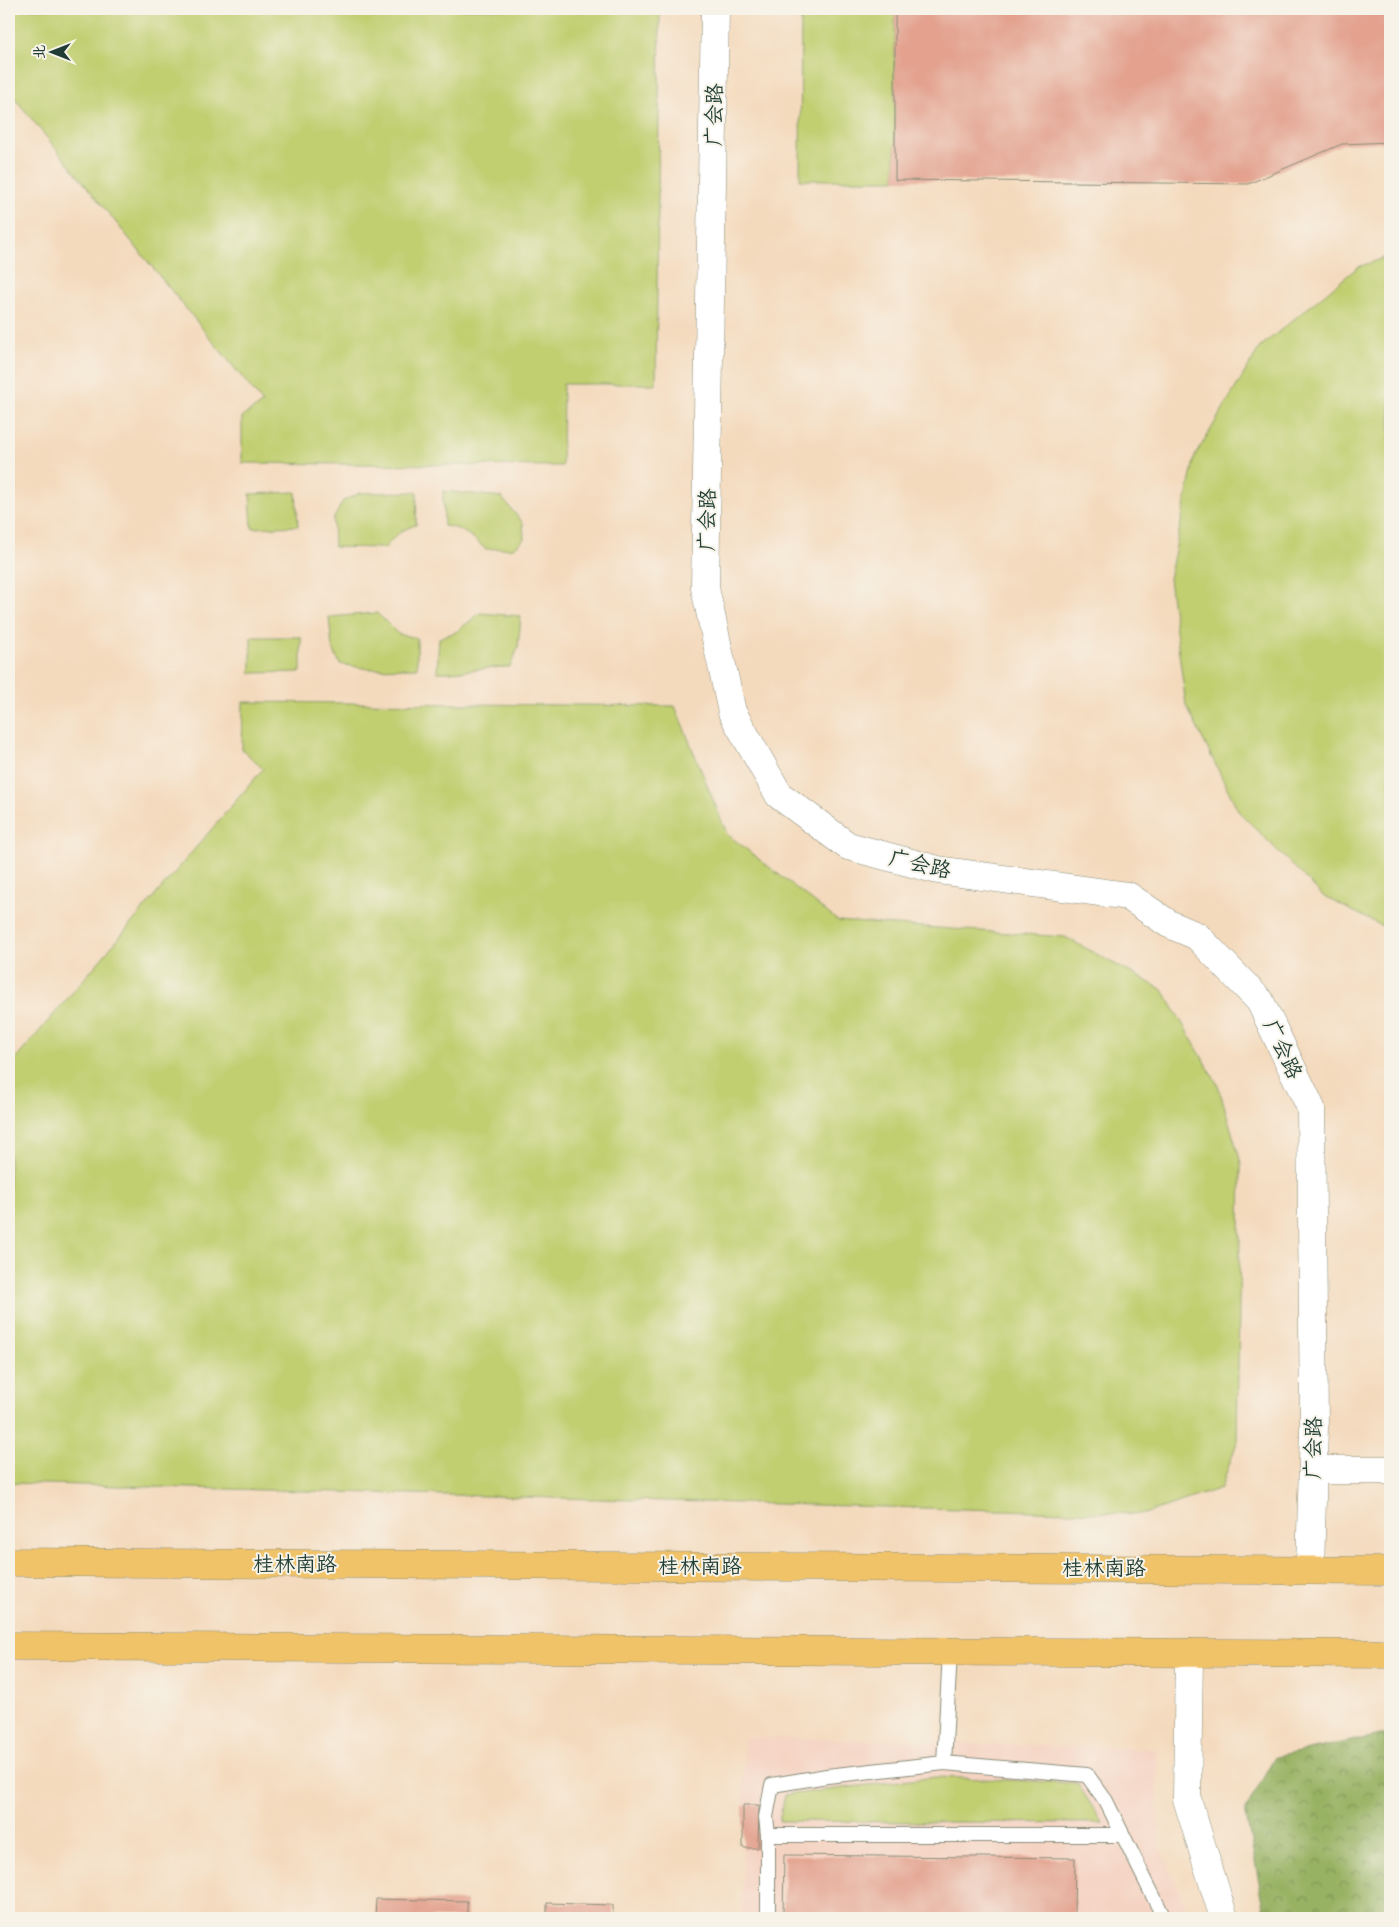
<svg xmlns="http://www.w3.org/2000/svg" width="1399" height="1927" viewBox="0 0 1399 1927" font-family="Caveat,'LXGW WenKai TC',sans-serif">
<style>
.built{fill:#f5d3c2}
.grass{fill:#c1cf71;stroke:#708652}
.forest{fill:url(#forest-crowns);stroke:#5c784c}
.building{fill:#e3a18e}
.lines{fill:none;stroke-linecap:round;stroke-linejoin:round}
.service-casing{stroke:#8a8c78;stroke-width:16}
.minor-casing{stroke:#8a8c78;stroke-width:29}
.tertiary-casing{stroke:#8a8c78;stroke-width:29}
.primary-casing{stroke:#8a8c78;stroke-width:29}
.service{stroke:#fff;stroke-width:14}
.minor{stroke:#fff;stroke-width:28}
.tertiary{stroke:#fff;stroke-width:28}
.primary{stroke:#f1c369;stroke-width:28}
.labels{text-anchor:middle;stroke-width:4;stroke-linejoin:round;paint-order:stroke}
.street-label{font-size:21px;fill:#1f3d34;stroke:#f7f3e8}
</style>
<defs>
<pattern id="forest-crowns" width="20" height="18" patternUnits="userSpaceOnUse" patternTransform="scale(1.25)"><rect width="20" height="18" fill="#98b263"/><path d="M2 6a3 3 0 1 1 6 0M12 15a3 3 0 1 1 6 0" fill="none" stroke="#7b9252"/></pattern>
</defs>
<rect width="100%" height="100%" fill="#f7f3e8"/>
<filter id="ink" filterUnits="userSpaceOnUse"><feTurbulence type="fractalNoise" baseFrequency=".02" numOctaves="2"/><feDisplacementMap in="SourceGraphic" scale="10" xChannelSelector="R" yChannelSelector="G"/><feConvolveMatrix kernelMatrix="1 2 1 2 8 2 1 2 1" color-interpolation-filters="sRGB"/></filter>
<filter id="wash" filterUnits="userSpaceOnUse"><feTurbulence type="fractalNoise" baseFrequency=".0096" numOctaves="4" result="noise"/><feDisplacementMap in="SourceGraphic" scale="20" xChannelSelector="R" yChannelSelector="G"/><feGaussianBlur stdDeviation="1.12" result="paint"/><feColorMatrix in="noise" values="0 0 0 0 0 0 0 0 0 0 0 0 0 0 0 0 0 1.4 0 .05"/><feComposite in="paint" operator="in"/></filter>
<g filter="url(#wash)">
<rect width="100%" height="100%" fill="#f4dabd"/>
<!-- built -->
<path class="built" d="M744 1737 1157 1749 1158 1842 1191 1918H742Z"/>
<!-- grass -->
<path class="grass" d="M9 9H660L656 384H563L562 466 242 463V417L263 403 9 91Z
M801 9H895V180H800Z
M1390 256V930L1323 896 1239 812 1186 705 1169 579 1195 456 1260 347 1358 267Z
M443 491 501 497 523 523 524 539 514 548 485 549C473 537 461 527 444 526Z
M296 492 298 526 252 528 250 494Z
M417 492 416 525C402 529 394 536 385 548L334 547 333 520 343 501 360 493Z
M377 613 398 634 417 638V668L369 669 340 664 332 647 329 617Z
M480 613 521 616 518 648 510 667C485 667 461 673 437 672L439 638 456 632Z
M251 637H301V672L251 673Z
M243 702 675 706 727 834 838 921 1065 937 1163 990 1218 1085 1241 1163 1237 1442 1221 1488 1144 1514 9 1483V1067L263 769 242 749Z
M936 1777 1077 1783 1103 1823 779 1821 785 1795Z"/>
<!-- forest -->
<path class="forest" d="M1390 1733V1918H1266L1245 1810 1275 1757Z"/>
<g id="blocks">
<!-- building -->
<path class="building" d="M895 9H1390V142L1342 144 1248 184 895 180Z
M743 1805H759L758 1848H743Z
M784 1855 1075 1858 1074 1918H783Z
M376 1899 467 1901V1918H375Z
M547 1903 613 1905V1918H547Z"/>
</g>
</g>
<g filter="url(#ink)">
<use href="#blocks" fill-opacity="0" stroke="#8a8c78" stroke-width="1"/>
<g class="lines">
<!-- service casing -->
<g class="service-casing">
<path id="service" d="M944 1763 950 1652
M768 1835H1123
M768 1918V1835L766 1817 772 1785 827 1776 944 1763 1087 1775 1106 1801 1164 1918"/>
</g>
<!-- minor casing -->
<g class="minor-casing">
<path id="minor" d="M1313 1470H1390
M1189 1653 1187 1799 1224 1918"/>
</g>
<!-- tertiary casing -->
<g class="tertiary-casing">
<path id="tertiary" d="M715 9 705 588 732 712 779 795 848 846 938 870 1128 896 1169 924 1197 936 1260 1001 1311 1108 1314 1426 1310 1570"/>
</g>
<!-- primary casing -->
<g class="primary-casing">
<path id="primary" d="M9 1562 1390 1571
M9 1646 1390 1654"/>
</g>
<!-- service -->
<use href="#service" class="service"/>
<!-- minor -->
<use href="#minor" class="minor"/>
<!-- tertiary -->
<use href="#tertiary" class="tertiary"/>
<!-- primary -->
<use href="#primary" class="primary"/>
</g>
</g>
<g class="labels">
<!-- street labels -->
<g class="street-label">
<text transform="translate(714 115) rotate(-89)" y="7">广会路</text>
<text transform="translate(707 520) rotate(-89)" y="7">广会路</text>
<text transform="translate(920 864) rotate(13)" y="7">广会路</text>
<text transform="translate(1283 1049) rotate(65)" y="7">广会路</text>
<text transform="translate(1313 1448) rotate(-89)" y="7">广会路</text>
<text x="295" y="1571">桂林南路</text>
<text x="700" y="1573">桂林南路</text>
<text x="1104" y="1575">桂林南路</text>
</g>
</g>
<!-- margin -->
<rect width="1399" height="1927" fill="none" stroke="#f7f3e8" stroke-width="30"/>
<!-- north arrow -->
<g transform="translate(52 52) rotate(270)" stroke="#f7f3e8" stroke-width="4" paint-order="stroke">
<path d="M0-4L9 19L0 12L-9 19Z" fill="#1f3d34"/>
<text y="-8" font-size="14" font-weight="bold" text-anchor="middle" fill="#1f3d34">北</text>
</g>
</svg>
